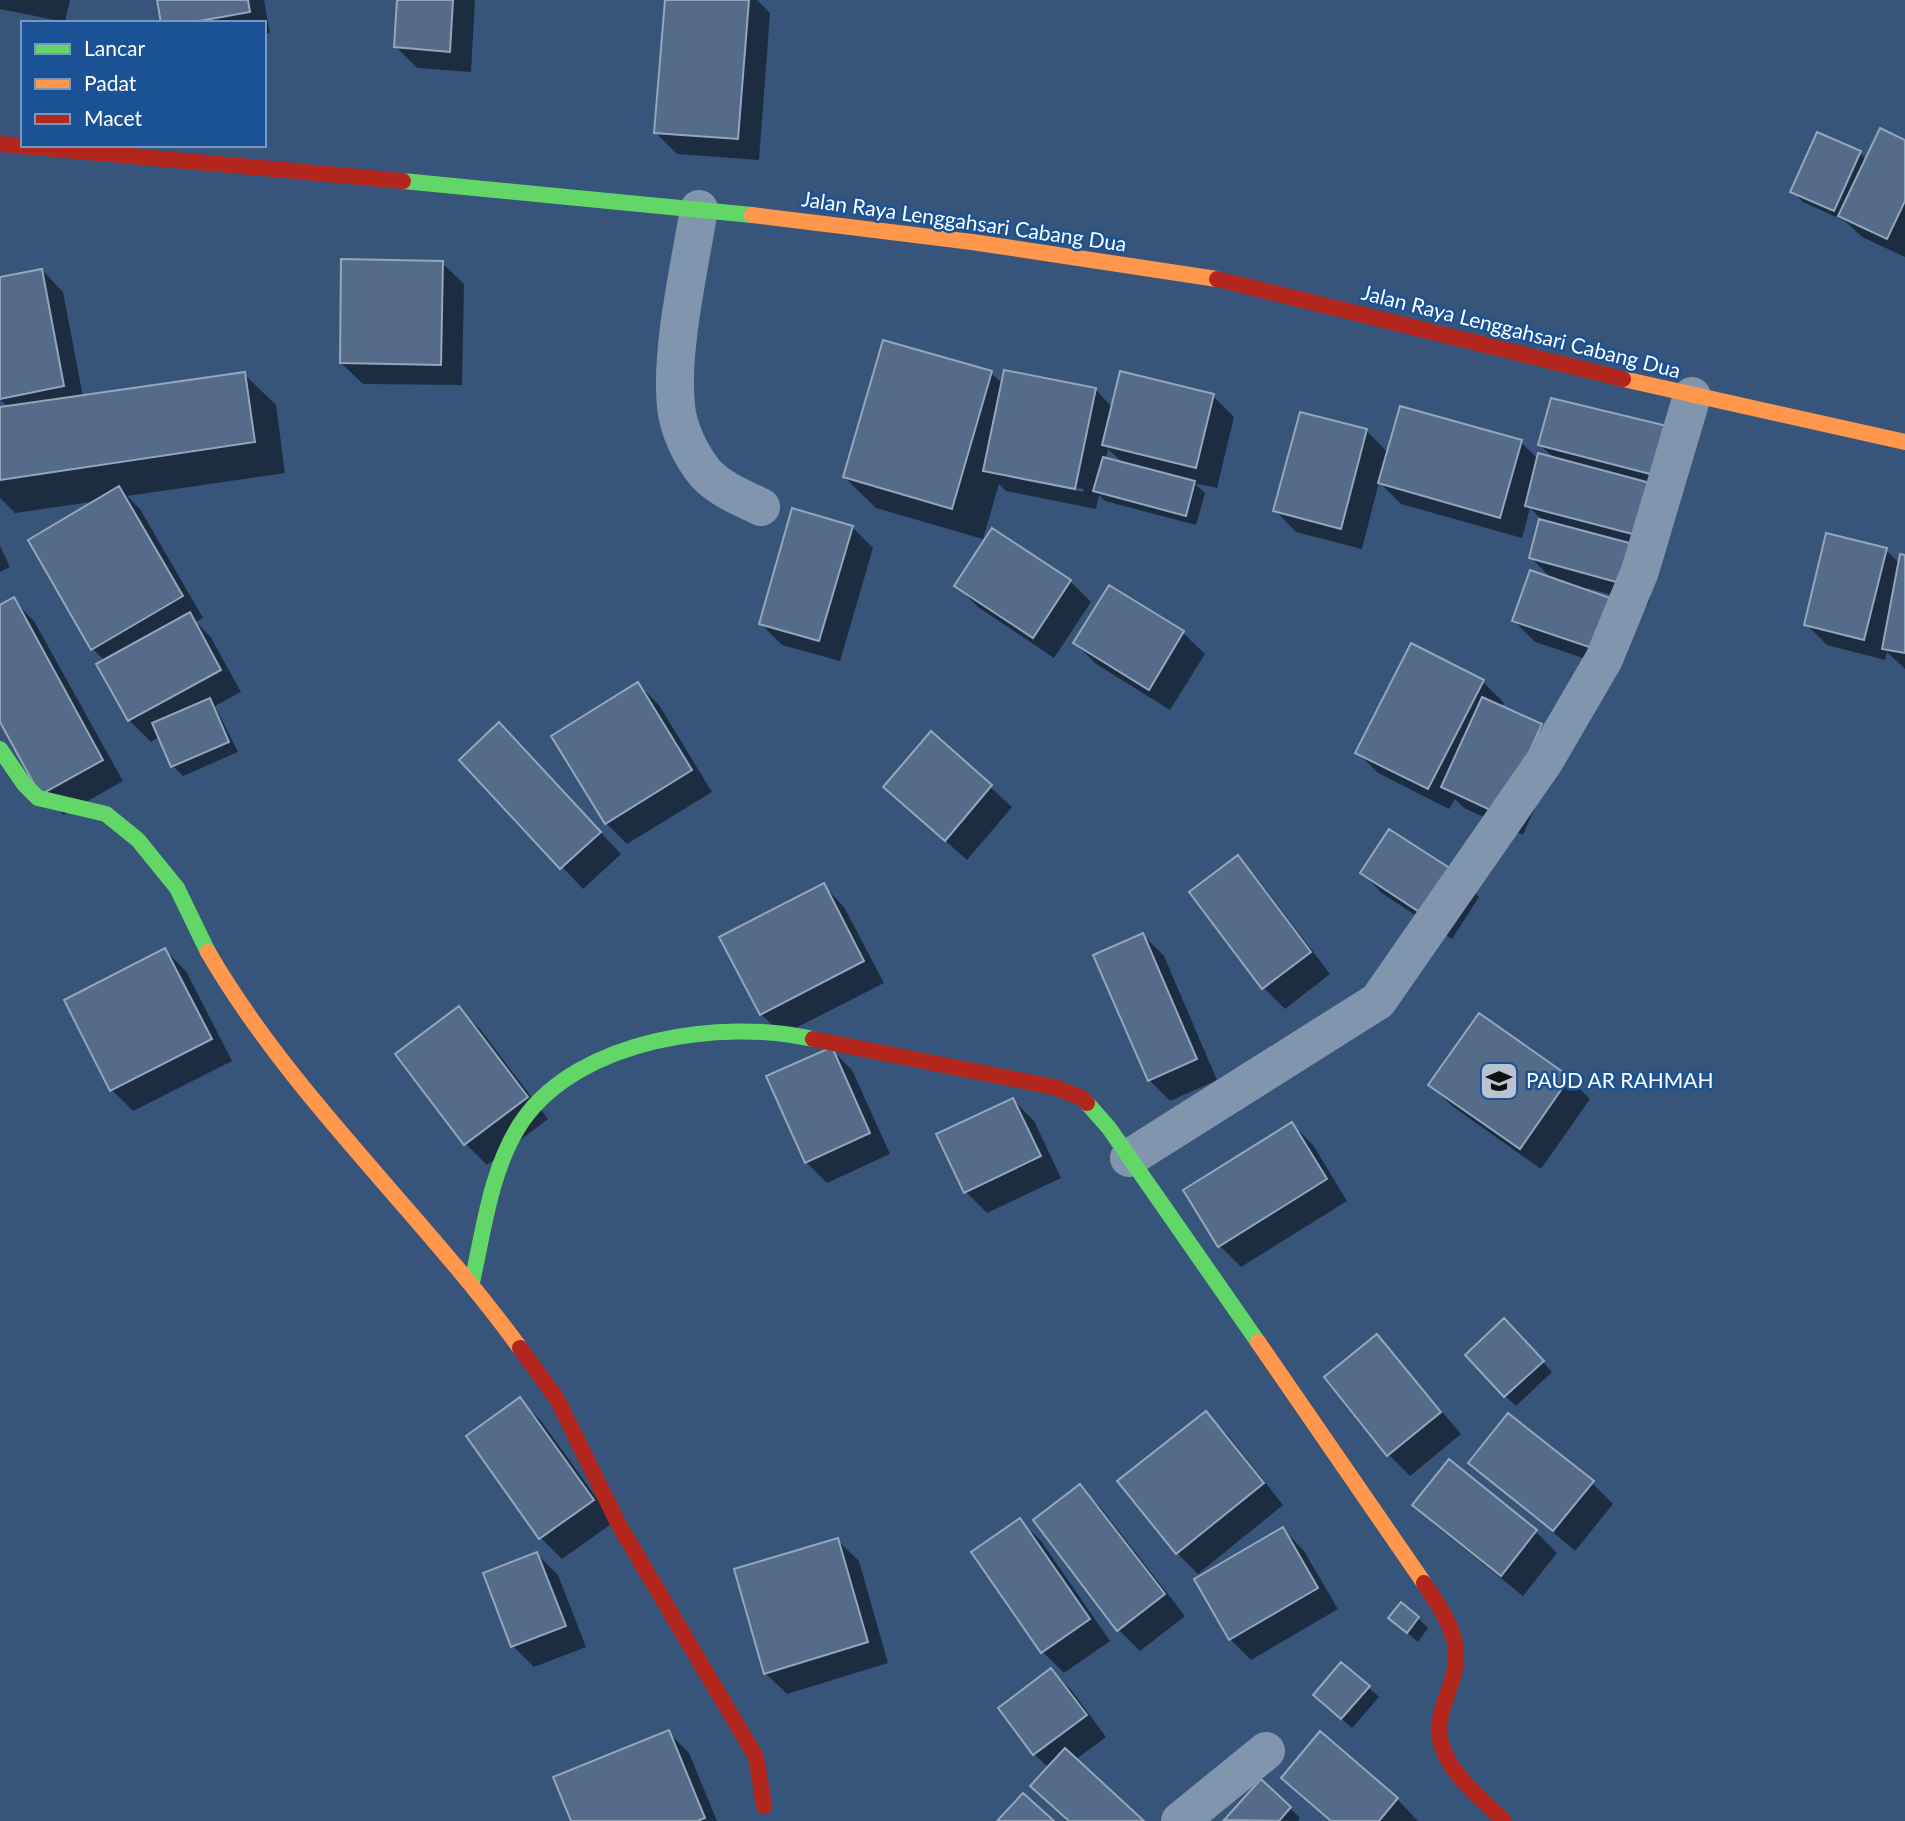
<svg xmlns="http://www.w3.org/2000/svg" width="1905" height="1821" viewBox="0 0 1905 1821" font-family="Lato,sans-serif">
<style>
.shadow{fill:#0007;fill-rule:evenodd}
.building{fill:#546c89;stroke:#94a6ba;stroke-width:2}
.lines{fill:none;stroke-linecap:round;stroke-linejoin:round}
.street{stroke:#8195ad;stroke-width:38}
.fast{stroke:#63d668;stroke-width:16}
.slow{stroke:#ff974d;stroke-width:16}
.jam{stroke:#b3261e;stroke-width:16}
.labels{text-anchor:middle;stroke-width:5;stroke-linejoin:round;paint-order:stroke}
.street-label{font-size:21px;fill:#fff;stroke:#1b5296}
.poi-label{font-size:21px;fill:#fff;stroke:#1b5296;text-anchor:start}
</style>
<rect width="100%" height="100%" fill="#37557a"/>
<!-- shadow -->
<path class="shadow" d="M0 0H70L65 22 0 9Z
M159 0H264L270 33 264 34V23H163Z
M399 0H475L471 72 417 68 396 47Z
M667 0H757L770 13 759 160 677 154 656 133Z
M1905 142V257L1862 237 1845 221 1803 202 1793 192 1860 153 1867 160Z
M442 263 464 284 462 385 363 384 341 363Z
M42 270 63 292 83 397 244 374 276 405 285 473 127 496 140 509 203 618 196 622 210 636 241 692 215 706 238 752 183 776 173 766 160 736 151 742 129 720 99 664 105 661 93 649 30 540 98 501 15 513 0 498V409L9 408 0 399V279Z
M991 373 1003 384 1095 389 1113 408 1213 396 1234 417 1217 488 1194 483 1205 493 1196 525 1105 501 1099 495 1096 509 1006 491 999 484 983 539 876 508 844 477ZM1108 449 1124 464 1106 460ZM1007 474 1084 489 1083 492 1007 477Z
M1666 428 1658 568 1648 605 1587 588V591L1619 670 1535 642 1514 621 1552 579 1531 558 1541 519 1530 508 1522 538 1401 504 1379 482 1362 549 1296 532 1275 510 1366 430 1388 453 1521 442 1538 459H1555L1540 445Z
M852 527 873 548 840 661 782 645 761 624Z
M992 531 1070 581 1091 602 1054 658 978 607 957 586Z
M0 546 10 567 0 572Z
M1886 550 1900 564 1905 557V669L1887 652 1885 660 1827 645 1806 624Z
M1109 587 1183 633 1205 654 1170 710 1096 664 1075 643Z
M13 600 34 621 123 781 63 815 0 718V607Z
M1483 682 1504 703 1502 707 1541 725 1562 747 1523 835 1464 808 1455 799 1449 809 1378 773 1357 752Z
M638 684 659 705 712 792 627 844 606 823Z
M932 734 1012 807 967 860 885 787Z
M520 746 621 854 583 889 462 760Z
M1237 858 1258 879 1330 974 1285 1009 1264 988 1191 892Z
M1362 873 1458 876 1479 897 1452 939 1383 894Z
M823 885 844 907 884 983 782 1035 761 1014Z
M1143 935 1164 956 1217 1080 1170 1101 1149 1080Z
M165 950 186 971 232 1061 133 1111 112 1090 66 1000Z
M459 1008 480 1029 548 1119 487 1165 466 1144 398 1055Z
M831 1049 852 1070 890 1154 827 1183 806 1162Z
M1569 1078 1590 1099 1541 1169 1452 1106 1431 1085Z
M1013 1100 1034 1121 1061 1178 987 1213 966 1192Z
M1292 1124 1313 1145 1347 1201 1241 1267 1220 1246 1186 1190Z
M1515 1331 1552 1372 1516 1406 1505 1396Z
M1377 1336 1461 1434 1410 1476 1389 1455 1326 1377Z
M520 1400 541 1421 614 1522 562 1559 541 1538 468 1437Z
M1205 1413 1227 1434 1283 1505 1198 1574 1177 1553 1120 1481Z
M1449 1462 1536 1532 1557 1553 1523 1596 1436 1526 1415 1505Z
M1471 1462 1592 1483 1613 1504 1575 1551Z
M1080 1487 1101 1508 1185 1616 1140 1651 1118 1629Z
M1019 1520 1041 1541 1110 1641 1064 1673 1043 1652 973 1552Z
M1283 1529 1304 1551 1338 1609 1251 1660 1230 1639Z
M837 1540 859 1561 888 1663 787 1694 765 1673Z
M537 1554 558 1575 586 1647 534 1667 513 1646Z
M1390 1618H1418L1428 1628 1418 1642Z
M1051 1670 1072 1691 1106 1737 1075 1760 1142 1821H1069L1049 1768 1034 1754Z
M1368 1687 1379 1697 1352 1728 1325 1705Z
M668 1732 689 1753 717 1821H573Z
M1321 1734 1397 1799 1418 1821H1330L1304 1799 1283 1778Z
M1290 1808 1300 1818 1298 1821 1226 1820Z"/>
<!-- building -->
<path class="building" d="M157 0H248L250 12 188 23H161Z
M397 0H453L450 52 394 47Z
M665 0H749L738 139 654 133Z
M1880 128 1905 140V201L1887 239 1838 216Z
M1817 132 1861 151 1834 211 1790 192Z
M341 259 443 261 441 365 340 363Z
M42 269 64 386 0 399V277Z
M883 340 992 371 952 509 843 477Z
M1004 370 1096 388 1075 489 983 471Z
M1120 371 1214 394 1196 468 1102 445Z
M245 372 255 442 0 480V407Z
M1551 398 1667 426 1654 475 1538 445Z
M1400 406 1522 440 1500 518 1378 483Z
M1300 412 1367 429 1341 529 1273 511Z
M1538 453 1654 484 1640 536 1525 506Z
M1103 457 1195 481 1186 516 1093 491Z
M119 486 183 596 91 650 28 540Z
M792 508 853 526 819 641 759 624Z
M1539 519 1637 545 1627 585 1529 558Z
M992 528 1071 580 1033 638 954 586Z
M1826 533 1887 548 1864 640 1804 625Z
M1900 554 1905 555V653L1882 649Z
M1530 570 1616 600 1598 650 1512 621Z
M1109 585 1184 631 1149 690 1073 643Z
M14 597 103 760 40 795 0 722V605Z
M190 612 221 670 128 721 96 664Z
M1411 643 1484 680 1428 789 1355 753Z
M638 682 692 770 605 824 551 736Z
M1482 697 1542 724 1501 815 1441 787Z
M210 698 229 742 171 767 152 723Z
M499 722 601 832 560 869 459 760Z
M931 731 992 785 945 841 883 787Z
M1389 829 1459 874 1430 919 1360 873Z
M1238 855 1311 952 1262 989 1189 892Z
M824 883 864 961 760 1015 719 937Z
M1143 933 1197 1059 1148 1081 1093 955Z
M165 948 212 1039 110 1091 64 1000Z
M459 1006 528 1097 464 1145 395 1054Z
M1479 1013 1570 1077 1520 1149 1428 1085Z
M832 1047 870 1133 805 1163 766 1076Z
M1013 1098 1041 1156 964 1193 936 1134Z
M1292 1122 1327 1179 1218 1247 1183 1190Z
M1504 1318 1544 1361 1504 1397 1465 1355Z
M1377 1334 1441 1412 1387 1456 1324 1377Z
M520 1397 594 1500 539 1539 466 1436Z
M1206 1411 1264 1483 1176 1554 1117 1481Z
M1508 1413 1594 1481 1553 1531 1468 1463Z
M1449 1459 1537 1530 1501 1576 1412 1505Z
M1080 1484 1165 1594 1117 1631 1033 1520Z
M1020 1518 1090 1619 1041 1653 971 1552Z
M1283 1527 1318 1588 1229 1640 1194 1579Z
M838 1538 868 1642 764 1674 734 1569Z
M537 1552 566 1626 511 1647 483 1573Z
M1401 1602 1419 1617 1407 1633 1388 1618Z
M1341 1662 1370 1686 1341 1719 1313 1695Z
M1051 1668 1087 1715 1033 1755 998 1708Z
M669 1730 705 1818 697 1821H571L553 1777Z
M1320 1731 1398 1798 1379 1821H1331L1281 1778Z
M1065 1748 1144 1821H1069L1030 1786Z
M1261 1779 1291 1807 1279 1821 1224 1820Z
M1023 1793 1054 1821H997Z"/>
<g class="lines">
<!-- street -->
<path class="street" d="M699 209C690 265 670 350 676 406 678 429 691 456 706 474 720 489 742 498 761 507
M1129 1158 1378 1001 1544 762 1604 659 1640 571 1692 396
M1180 1821 1266 1751"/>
<!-- fast -->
<path class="fast" d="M403 181 752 215
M0 749 24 784 38 798 106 814 138 840 177 888 208 952
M1087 1103 1109 1128 1258 1342
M472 1282C484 1229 491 1166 523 1120 580 1039 722 1018 813 1039"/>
<!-- slow -->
<path class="slow" d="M752 215 972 242 1217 279
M1623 379 1905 442
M208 952C293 1098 421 1212 520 1348
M1258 1342 1424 1583"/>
<!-- jam -->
<path class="jam" d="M0 144 403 181
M1217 279 1623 379
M813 1039 1054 1087 1082 1098 1087 1103
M520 1348 557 1399 619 1525 756 1757 764 1806
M1424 1583C1437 1603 1454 1626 1456 1651 1459 1685 1430 1713 1442 1746 1452 1777 1482 1799 1504 1821"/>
</g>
<!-- icons -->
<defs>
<g id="school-square" transform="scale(2.0125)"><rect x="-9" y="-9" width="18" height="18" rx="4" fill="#b9c4d0" stroke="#1b5296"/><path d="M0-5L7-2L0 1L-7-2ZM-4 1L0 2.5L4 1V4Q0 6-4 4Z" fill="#111"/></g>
</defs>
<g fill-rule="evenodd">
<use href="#school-square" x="1499" y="1081"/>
</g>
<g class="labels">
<!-- street labels -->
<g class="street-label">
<text transform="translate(964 222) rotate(8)" y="7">Jalan Raya Lenggahsari Cabang Dua</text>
<text transform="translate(1521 332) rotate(14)" y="7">Jalan Raya Lenggahsari Cabang Dua</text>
</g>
<!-- poi labels -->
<g class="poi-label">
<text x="1526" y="1088">PAUD AR RAHMAH</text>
</g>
</g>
<!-- legend -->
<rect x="21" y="21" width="245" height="126" fill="#1b5296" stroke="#7697c0" stroke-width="2"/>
<rect x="35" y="44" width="35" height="10" fill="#63d668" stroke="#7697c0" stroke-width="2"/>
<text x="84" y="56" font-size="21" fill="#ffffff">Lancar</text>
<rect x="35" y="79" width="35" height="10" fill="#ff974d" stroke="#7697c0" stroke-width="2"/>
<text x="84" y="91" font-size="21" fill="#ffffff">Padat</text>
<rect x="35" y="114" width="35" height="10" fill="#b3261e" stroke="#7697c0" stroke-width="2"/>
<text x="84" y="126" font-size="21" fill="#ffffff">Macet</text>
</svg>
